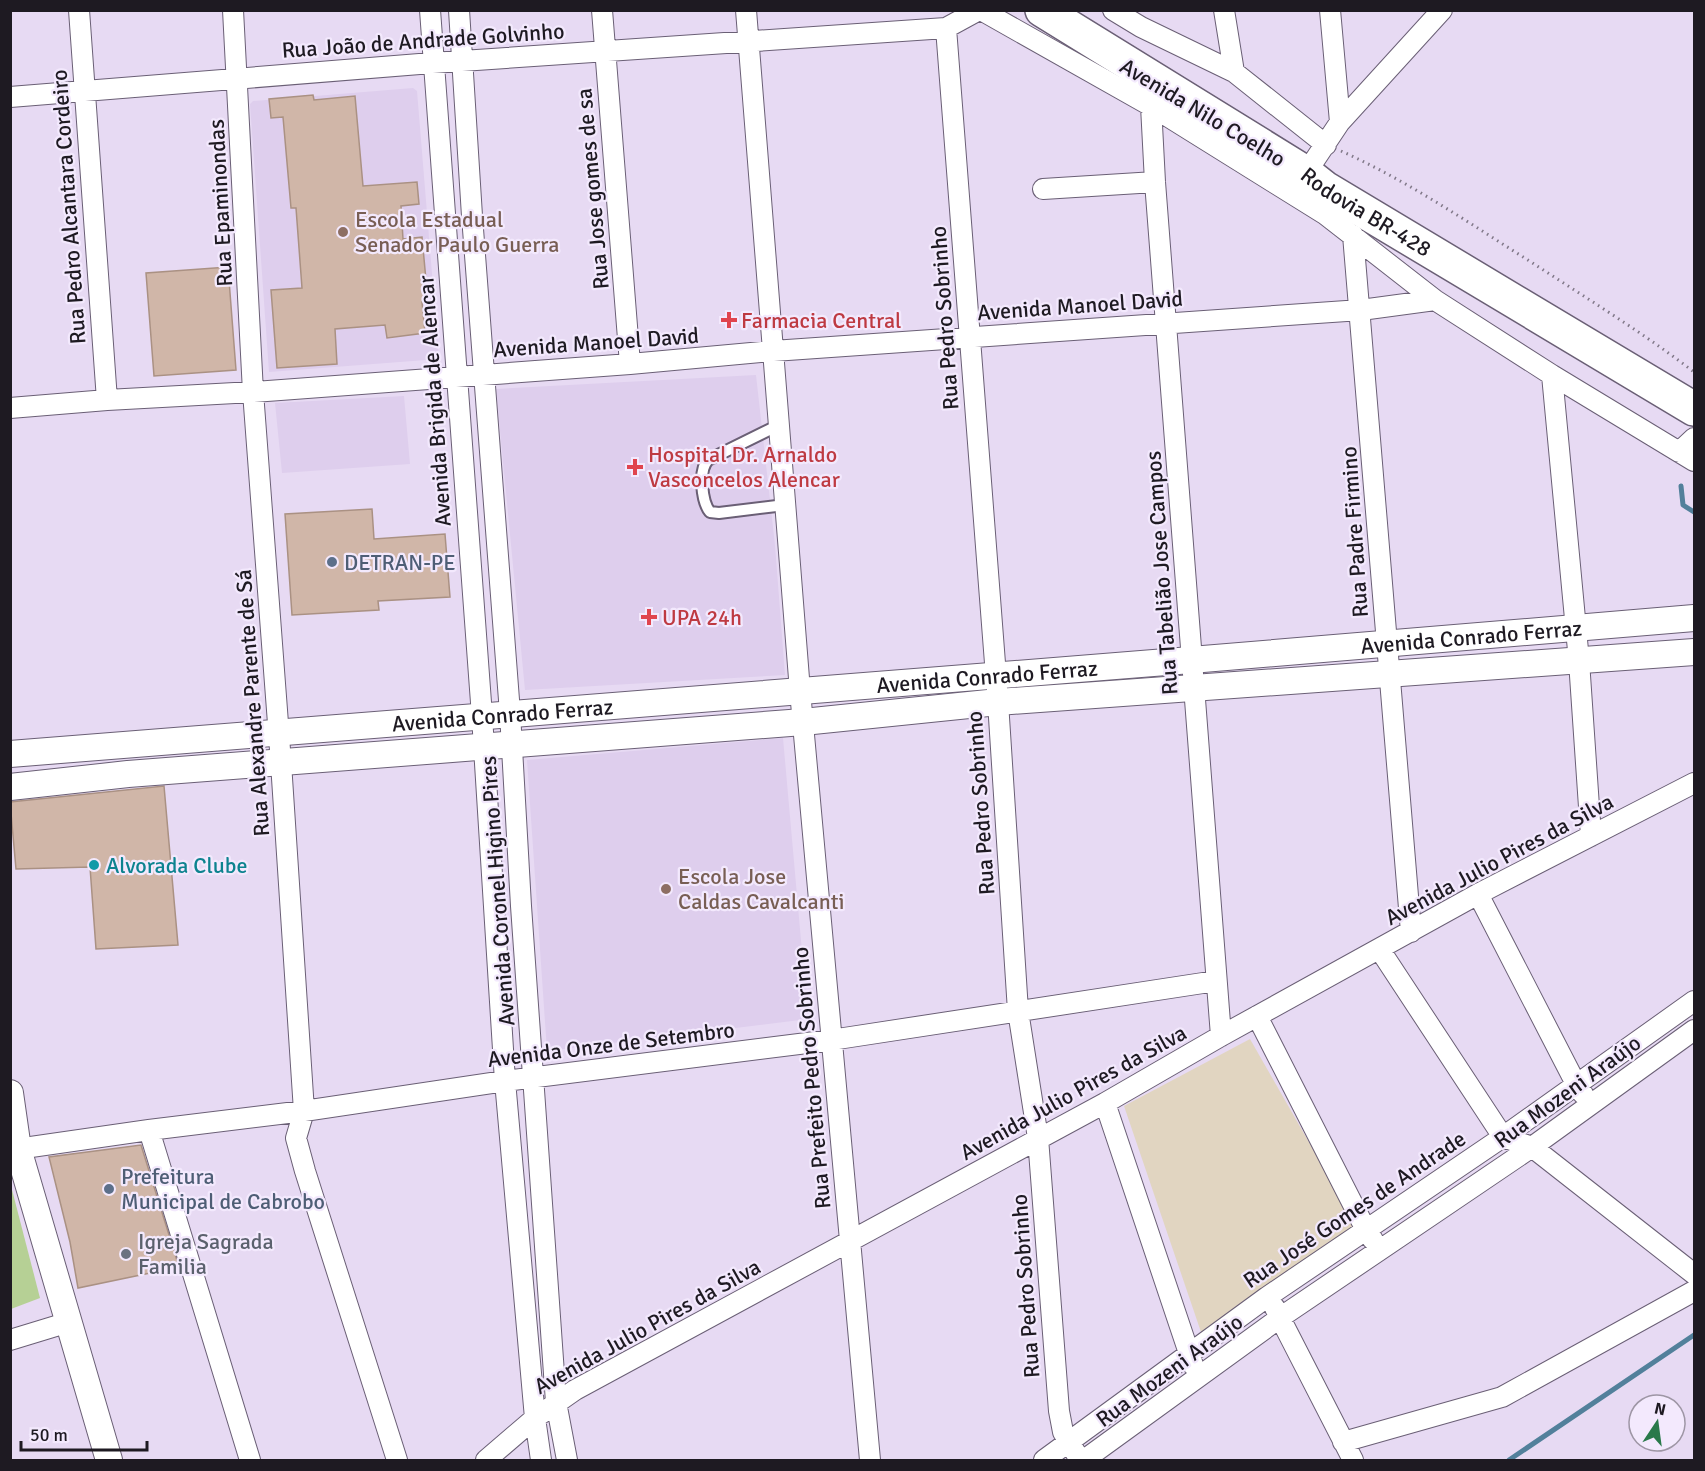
<svg xmlns="http://www.w3.org/2000/svg" width="1705" height="1471" viewBox="0 0 1705 1471" font-family="Signika,sans-serif">
<style>
.commercial{fill:#e1d5c1}
.built{fill:#deceed}
.green{fill:#b6d095}
.lines{fill:none;stroke-linecap:round;stroke-linejoin:round}
.stream{stroke:#52809b;stroke-width:5}
.building{fill:#d0b6a8;stroke:#aa9183;stroke-width:1.5}
.service-casing{stroke:#6a5f75;stroke-width:14}
.minor-casing{stroke:#6a5f75;stroke-width:22}
.tertiary-casing{stroke:#6a5f75;stroke-width:28}
.trunk-casing{stroke:#6a5f75;stroke-width:36}
.path{stroke:#807888;stroke-width:3;stroke-dasharray:1.5 4.5;stroke-linecap:butt}
.service{stroke:#fff;stroke-width:10}
.minor{stroke:#fff;stroke-width:20}
.tertiary{stroke:#fff;stroke-width:26}
.trunk{stroke:#fff;stroke-width:33}
.education-dot{fill:#8d6e63;stroke:#f3e9fd;stroke-width:2}
.health-dot{fill:#e0444e;stroke:#f3e9fd;stroke-width:2}
.service-dot{fill:#5c6f8a;stroke:#f3e9fd;stroke-width:2}
.culture-dot{fill:#0f9aa8;stroke:#f3e9fd;stroke-width:2}
.worship-dot{fill:#6b7280;stroke:#f3e9fd;stroke-width:2}
.labels{text-anchor:middle;stroke-width:4.5;stroke-linejoin:round;paint-order:stroke}
.street-label{font-size:22px;fill:#1e1a22;stroke:#f3e9fd}
.education-label{font-size:22px;fill:#785e54;stroke:#f3e9fd;text-anchor:start}
.health-label{font-size:22px;fill:#be3a42;stroke:#f3e9fd;text-anchor:start}
.service-label{font-size:22px;fill:#4e5e75;stroke:#f3e9fd;text-anchor:start}
.culture-label{font-size:22px;fill:#0d838f;stroke:#f3e9fd;text-anchor:start}
.worship-label{font-size:22px;fill:#5b616d;stroke:#f3e9fd;text-anchor:start}
</style>
<rect width="100%" height="100%" fill="#e7daf3"/>
<!-- commercial -->
<path class="commercial" d="M1250 1039 1358 1228 1202 1335 1124 1106Z"/>
<!-- built -->
<path class="built" d="M413 88 417 91 439 359 269 372 250 104 253 101Z
M756 375 775 545 785 675 525 690 496 389Z
M404 396 410 464 282 473 275 403Z
M783 738 808 1019 547 1051 527 760Z"/>
<!-- green -->
<path class="green" d="M10 1182 40 1298 11 1309H10Z"/>
<g class="lines">
<!-- stream -->
<path class="stream" d="M1681 486 1683 505 1694 512
M1509 1460 1694 1335"/>
</g>
<!-- building -->
<path class="building" d="M313 95 314 100 355 96 363 186 417 182 419 204 401 206 403 239 422 237 428 302H422L425 333 387 338 385 325 335 329 337 364 277 368 271 290 302 288 296 208H291L283 117 271 118 269 99Z
M228 267 236 370 154 376 146 273Z
M372 509 374 539 445 534 450 597 378 601 379 610 292 615 285 514Z
M164 786 178 945 96 949 90 867 16 869 10 802Z
M141 1145 179 1267 78 1288 70 1242 49 1157Z"/>
<g class="lines">
<!-- service casing -->
<g class="service-casing">
<path id="service" d="M779 425 708 460C698 470 702 502 710 512L719 513 785 505"/>
</g>
<!-- minor casing -->
<g class="minor-casing">
<path id="minor" d="M79 10 107 400
M233 10 253 392 281 763 304 1111 296 1138 305 1171 397 1460
M430 10 482 716 505 1081 535 1418 541 1460
M459 10 472 216 510 713 521 906 556 1402 567 1460
M602 10 630 364
M746 10 800 691 870 1460
M981 10 1151 106 1326 215 1435 300 1552 375 1694 461
M1113 10 1141 27 1234 72 1326 145
M1224 10 1234 72
M1330 10 1340 122
M946 28 998 702 1018 1011 1038 1138 1059 1411 1063 1432 1080 1460
M10 97 432 63 946 28 979 10
M1151 106 1155 182 1221 1036
M1306 173 1340 122 1442 10
M1043 189 1155 182
M1353 235 1411 932
M1552 375 1579 661 1591 836
M10 408 107 400 253 392 630 364 773 351 1361 310 1435 300
M1679 452 1694 438
M1478 894 1576 1084 1583 1094
M1380 950 1503 1137 1532 1147 1694 1274
M1257 1016 1366 1230 1373 1240
M1105 1103 1193 1365
M149 1130 250 1460
M10 1150 149 1130 304 1111 505 1081 831 1040 1216 981
M1275 1308 1353 1460
M10 1340 69 1322
M1343 1442 1502 1397 1694 1291
M486 1460 535 1418 575 1390 1105 1103 1221 1036 1478 894 1694 783
M1044 1460 1267 1297 1503 1137 1694 1001
M1084 1460 1281 1317 1532 1147 1694 1030"/>
</g>
<!-- tertiary casing -->
<g class="tertiary-casing">
<g id="tertiary">
<path id="s1" d="M10 754 1191 660 1694 618"/>
<path d="M10 787 128 774 803 722 998 702 1694 652"/>
<path d="M10 1093 18 1149 109 1460"/>
</g>
</g>
<!-- trunk casing -->
<g class="trunk-casing">
<g id="trunk">
<path id="s2" d="M1042 10 1306 173 1325 188 1694 409"/>
</g>
</g>
<!-- path -->
<path class="path" d="M1341 151C1408 181 1469 223 1531 262 1586 298 1642 332 1694 372"/>
<!-- service -->
<use href="#service" class="service"/>
<!-- minor -->
<use href="#minor" class="minor"/>
<!-- tertiary -->
<use href="#tertiary" class="tertiary"/>
<!-- trunk -->
<use href="#trunk" class="trunk"/>
</g>
<!-- markers -->
<g class="education-dot">
<circle cx="343" cy="232" r="6"/>
<circle cx="666" cy="889" r="6"/>
</g>
<g class="health-dot">
<path d="M726 311h6v6h6v6h-6v6h-6v-6h-6v-6h6z"/>
<path d="M632 458h6v6h6v6h-6v6h-6v-6h-6v-6h6z"/>
<path d="M646 608h6v6h6v6h-6v6h-6v-6h-6v-6h6z"/>
</g>
<g class="service-dot">
<circle cx="332" cy="562" r="6"/>
<circle cx="109" cy="1189" r="6"/>
</g>
<circle class="culture-dot" cx="94" cy="865" r="6"/>
<circle class="worship-dot" cx="126" cy="1254" r="6"/>
<g class="labels">
<!-- street labels -->
<g class="street-label">
<text transform="translate(423 40) rotate(-4)" y="8">Rua João de Andrade Golvinho</text>
<text transform="translate(1203 112) rotate(31)" y="8">Avenida Nilo Coelho</text>
<text transform="translate(592 189) rotate(-95)" y="8">Rua Jose gomes de sa</text>
<text transform="translate(220 203) rotate(-93)" y="8">Rua Epaminondas</text>
<text transform="translate(68 207) rotate(-94)" y="8">Rua Pedro Alcantara Cordeiro</text>
<text dy="8" stroke="none"><textPath href="#s2" startOffset="382">Rodovia BR-428</textPath></text>
<text transform="translate(1080 305) rotate(-4)" y="8">Avenida Manoel David</text>
<text transform="translate(944 318) rotate(-94)" y="8">Rua Pedro Sobrinho</text>
<text transform="translate(596 342) rotate(-4)" y="8">Avenida Manoel David</text>
<text transform="translate(434 401) rotate(-94)" y="8">Avenida Brigida de Alencar</text>
<text transform="translate(1354 532) rotate(-94)" y="8">Rua Padre Firmino</text>
<text transform="translate(1161 573) rotate(-94)" y="8">Rua Tabelião Jose Campos</text>
<text dy="8" stroke="none"><textPath href="#s1" startOffset="1466">Avenida Conrado Ferraz</textPath></text>
<text dy="8" stroke="none"><textPath href="#s1" startOffset="980">Avenida Conrado Ferraz</textPath></text>
<text transform="translate(252 703) rotate(-94)" y="8">Rua Alexandre Parente de Sá</text>
<text dy="8" stroke="none"><textPath href="#s1" startOffset="494">Avenida Conrado Ferraz</textPath></text>
<text transform="translate(980 803) rotate(-94)" y="8">Rua Pedro Sobrinho</text>
<text transform="translate(1499 859) rotate(-28)" y="8">Avenida Julio Pires da Silva</text>
<text transform="translate(497 891) rotate(-94)" y="8">Avenida Coronel Higino Pires</text>
<text transform="translate(611 1044) rotate(-7)" y="8">Avenida Onze de Setembro</text>
<text transform="translate(811 1078) rotate(-95)" y="8">Rua Prefeito Pedro Sobrinho</text>
<text transform="translate(1567 1091) rotate(-36)" y="8">Rua Mozeni Araújo</text>
<text transform="translate(1073 1092) rotate(-29)" y="8">Avenida Julio Pires da Silva</text>
<text transform="translate(1354 1209) rotate(-34)" y="8">Rua José Gomes de Andrade</text>
<text transform="translate(1025 1286) rotate(-94)" y="8">Rua Pedro Sobrinho</text>
<text transform="translate(647 1326) rotate(-29)" y="8">Avenida Julio Pires da Silva</text>
<text transform="translate(1169 1370) rotate(-36)" y="8">Rua Mozeni Araújo</text>
</g>
<!-- education labels -->
<g class="education-label">
<text x="355" y="227">Escola Estadual<tspan x="355" dy="25">Senador Paulo Guerra</tspan></text>
<text x="678" y="884">Escola Jose<tspan x="678" dy="25">Caldas Cavalcanti</tspan></text>
</g>
<!-- health labels -->
<g class="health-label">
<text x="741" y="328">Farmacia Central</text>
<text x="648" y="462">Hospital Dr. Arnaldo<tspan x="648" dy="25">Vasconcelos Alencar</tspan></text>
<text x="662" y="625">UPA 24h</text>
</g>
<!-- service labels -->
<g class="service-label">
<text x="344" y="570">DETRAN-PE</text>
<text x="121" y="1184">Prefeitura<tspan x="121" dy="25">Municipal de Cabrobo</tspan></text>
</g>
<!-- culture labels -->
<g class="culture-label">
<text x="106" y="873">Alvorada Clube</text>
</g>
<!-- worship labels -->
<g class="worship-label">
<text x="138" y="1249">Igreja Sagrada<tspan x="138" dy="25">Familia</tspan></text>
</g>
</g>
<!-- border -->
<rect width="1705" height="1471" fill="none" stroke="#1e1a22" stroke-width="24"/>
<!-- north arrow -->
<g transform="translate(1657 1423) rotate(13)"><circle r="28" fill="#f3e9fd" stroke="#9e96a5" stroke-width="1.5"/>
<path d="M0-4.5L10 22L0 15L-10 22Z" fill="#29794a"/>
<text y="-9" font-size="16" font-weight="bold" text-anchor="middle" fill="#1e1a22">N</text>
</g>
<!-- scale -->
<path d="M21 1441v9h126v-9" fill="none" stroke="#1e1a22" stroke-width="3"/>
<text x="30" y="1441" font-size="18" fill="#1e1a22" stroke="#f3e9fd" stroke-width="4.5" paint-order="stroke">50 m</text>
</svg>
